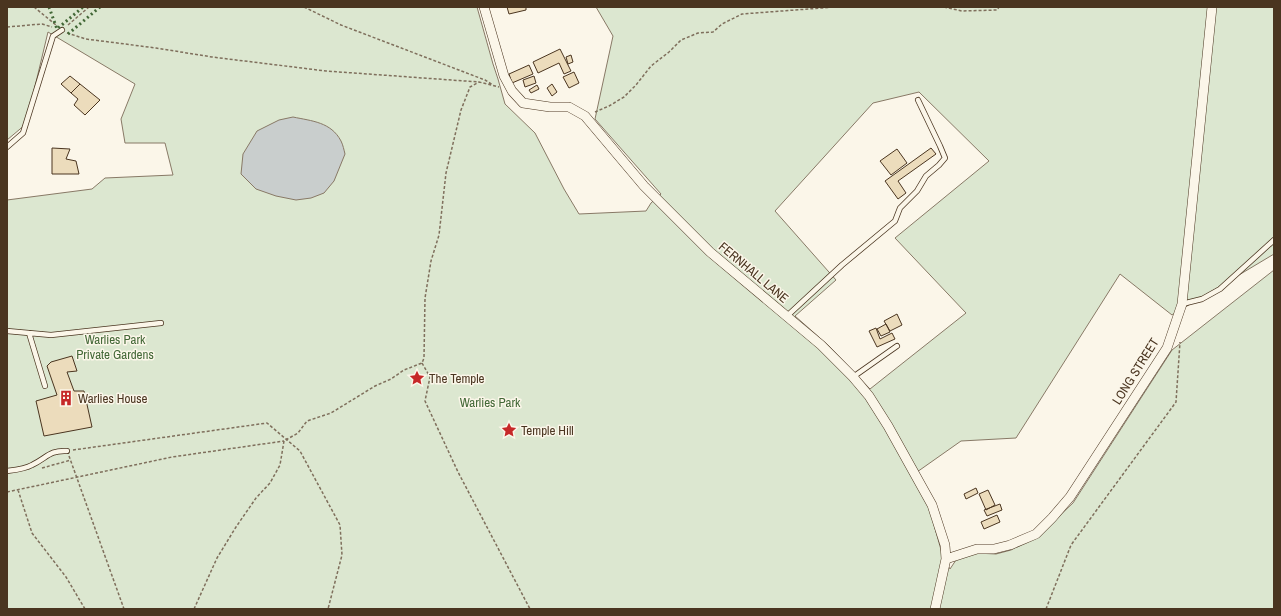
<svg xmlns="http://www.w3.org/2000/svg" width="1281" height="616" viewBox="0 0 1281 616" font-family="'Archivo Narrow',sans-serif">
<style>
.green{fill:#dce7d0;stroke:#887966;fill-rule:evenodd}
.water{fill:#c9cecd;stroke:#887966}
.building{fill:#ecdcbc;stroke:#4a3520}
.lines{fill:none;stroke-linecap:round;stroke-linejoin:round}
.lane-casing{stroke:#4a3520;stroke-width:6}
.street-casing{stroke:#4a3520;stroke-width:10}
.path{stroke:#7f6f5c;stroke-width:1.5;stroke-dasharray:3 2;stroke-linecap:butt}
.lane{stroke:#fbf6e9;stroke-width:4.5}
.street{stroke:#fbf6e9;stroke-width:9}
.hedge{stroke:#436837;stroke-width:3;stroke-dasharray:2 3;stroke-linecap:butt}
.labels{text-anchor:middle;stroke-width:3;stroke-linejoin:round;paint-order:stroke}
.street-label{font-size:13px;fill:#4a3520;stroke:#fbf6e9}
.park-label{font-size:13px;fill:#436837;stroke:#fbf6e9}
.poi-label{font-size:13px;fill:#4a3520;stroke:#fbf6e9;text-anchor:start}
</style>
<rect width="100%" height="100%" fill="#fbf6e9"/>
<!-- green -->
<path class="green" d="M7 7H477L493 64 498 79 505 104 535 133 564 189 579 214 646 211 651 203 661 194 595 119 613 36 596 7H1274V254L1172 315 1120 274 1016 438 961 441 917 472 929 507 943 557 950 569 958 557 976 553 996 554 1011 550 1038 536 1073 503 1172 350 1274 270V609H7V200L92 189 105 178 173 175 165 143H125L121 119 135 84 48 32 26 124 7 140ZM919 92 989 161 895 238 966 313 870 389 829 346 795 316 836 280 775 211 873 103Z"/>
<!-- water -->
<path class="water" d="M293 117C312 121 331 122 341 141 343 145 344 150 345 154L334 181 324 193 311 198 296 200 276 196 256 189 241 174 243 154 257 131 279 120Z"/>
<!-- building -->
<path class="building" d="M507 7H526V10L509 14Z
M560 49 571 71 564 74 559 63 538 73 533 62Z
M571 55 573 62 568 64 566 57Z
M529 65 533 74 512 83 509 74Z
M574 72 579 83 569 88 563 77Z
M70 76 80 84 71 93 61 84Z
M534 76 536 83 525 87 523 80Z
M80 84 100 100 85 115 74 105 78 99 71 93Z
M552 84 557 92 552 96 547 88Z
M537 85 539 89 531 93 529 90Z
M52 148 70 149 66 159 76 161 79 174H52Z
M931 148 936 154 898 181 906 193 898 199 885 181Z
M897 149 907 163 891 175 880 161Z
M897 314 902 325 890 331 884 321Z
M886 324 890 332 881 336 877 329Z
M876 328 880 339 892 333 895 339 877 347 869 331Z
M72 356 77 371 67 372 74 391H84L92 427 44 436 36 401 57 395 47 366 51 362Z
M976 488 978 493 966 499 964 494Z
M988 490 995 505 986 510 979 494Z
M1000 504 1002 510 987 516 984 510Z
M997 515 1000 522 984 529 981 522Z"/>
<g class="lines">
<!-- lane casing -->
<g class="lane-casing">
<path id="lane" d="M7 147 23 133 53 36 62 30
M1182 304 1202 299 1220 289 1274 240
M787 316 842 265 895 221 900 208 917 191 926 176 939 165 945 158 940 146 918 100
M7 331 51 335 161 323
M29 333 45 386
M853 377 897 346
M7 471C15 470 25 469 32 465 47 458 49 450 67 451"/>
</g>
<!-- street casing -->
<g class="street-casing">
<path id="street" d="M484 7 504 76 512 91 523 103 550 107H569L585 116 644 186 710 252 821 345 853 377 869 396 888 426 932 505 945 545 946 559 935 609
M946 559 977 549H994L1010 545 1036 534 1052 518 1070 497 1167 348 1182 304 1212 7"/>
</g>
<!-- path -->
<path class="path" d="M34 7 56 25
M304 7 341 25 485 80 493 85
M944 7 962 11 997 10 999 7
M68 25 89 7
M7 27 42 24 52 27
M67 33 86 39 156 48 212 57 326 71 479 82 499 87
M595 112 609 106 624 97 636 85 651 66 669 52 681 40 698 33 713 32 722 24 742 14 835 7
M422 363 430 377 425 401 458 472 530 609
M73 450 267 423 300 451 340 525 342 555 328 609
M69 456 124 609
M42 468 71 460
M18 490 32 533 66 577 85 609
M7 492 172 457 284 441
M194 609 217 558 236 527 256 498 270 483 280 465 284 441 298 433 307 421 331 413 375 386 391 379 404 370 422 363 424 358 425 298 431 261 439 235 446 173 461 110 470 87 479 82
M1046 609 1071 545 1176 402 1180 342"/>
<!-- lane -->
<use href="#lane" class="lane"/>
<!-- street -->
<use href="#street" class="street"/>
<!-- hedge -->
<path class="hedge" d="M49 7 57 29 83 7
M68 34 100 7"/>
</g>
<!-- icons -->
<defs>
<g id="sight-bare" transform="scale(1.2)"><path d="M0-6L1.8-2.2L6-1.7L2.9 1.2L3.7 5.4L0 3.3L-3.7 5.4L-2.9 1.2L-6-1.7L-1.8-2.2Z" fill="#c62828" stroke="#fbf6e9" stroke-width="2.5" paint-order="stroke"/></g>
<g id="building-bare" transform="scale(1.2)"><path d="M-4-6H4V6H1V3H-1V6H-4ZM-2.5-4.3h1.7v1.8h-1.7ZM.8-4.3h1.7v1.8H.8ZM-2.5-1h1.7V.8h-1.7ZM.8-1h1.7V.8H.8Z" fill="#c62828" stroke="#fbf6e9" stroke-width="2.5" paint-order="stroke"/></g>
</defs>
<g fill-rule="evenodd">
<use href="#sight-bare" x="417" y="378"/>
<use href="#building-bare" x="66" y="398"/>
<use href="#sight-bare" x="509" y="430"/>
</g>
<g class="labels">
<!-- street labels -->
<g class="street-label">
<text transform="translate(754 272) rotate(40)" y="5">FERNHALL LANE</text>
<text transform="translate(1135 371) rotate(-58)" y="5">LONG STREET</text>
</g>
<!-- park labels -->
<g class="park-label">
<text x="115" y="344">Warlies Park<tspan x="115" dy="15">Private Gardens</tspan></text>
<text x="490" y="407">Warlies Park</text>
</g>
<!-- poi labels -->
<g class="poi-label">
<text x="429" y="383">The Temple</text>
<text x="78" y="403">Warlies House</text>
<text x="521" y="435">Temple Hill</text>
</g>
</g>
<!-- border -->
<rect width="1281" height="616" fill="none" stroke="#4a3520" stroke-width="16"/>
</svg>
